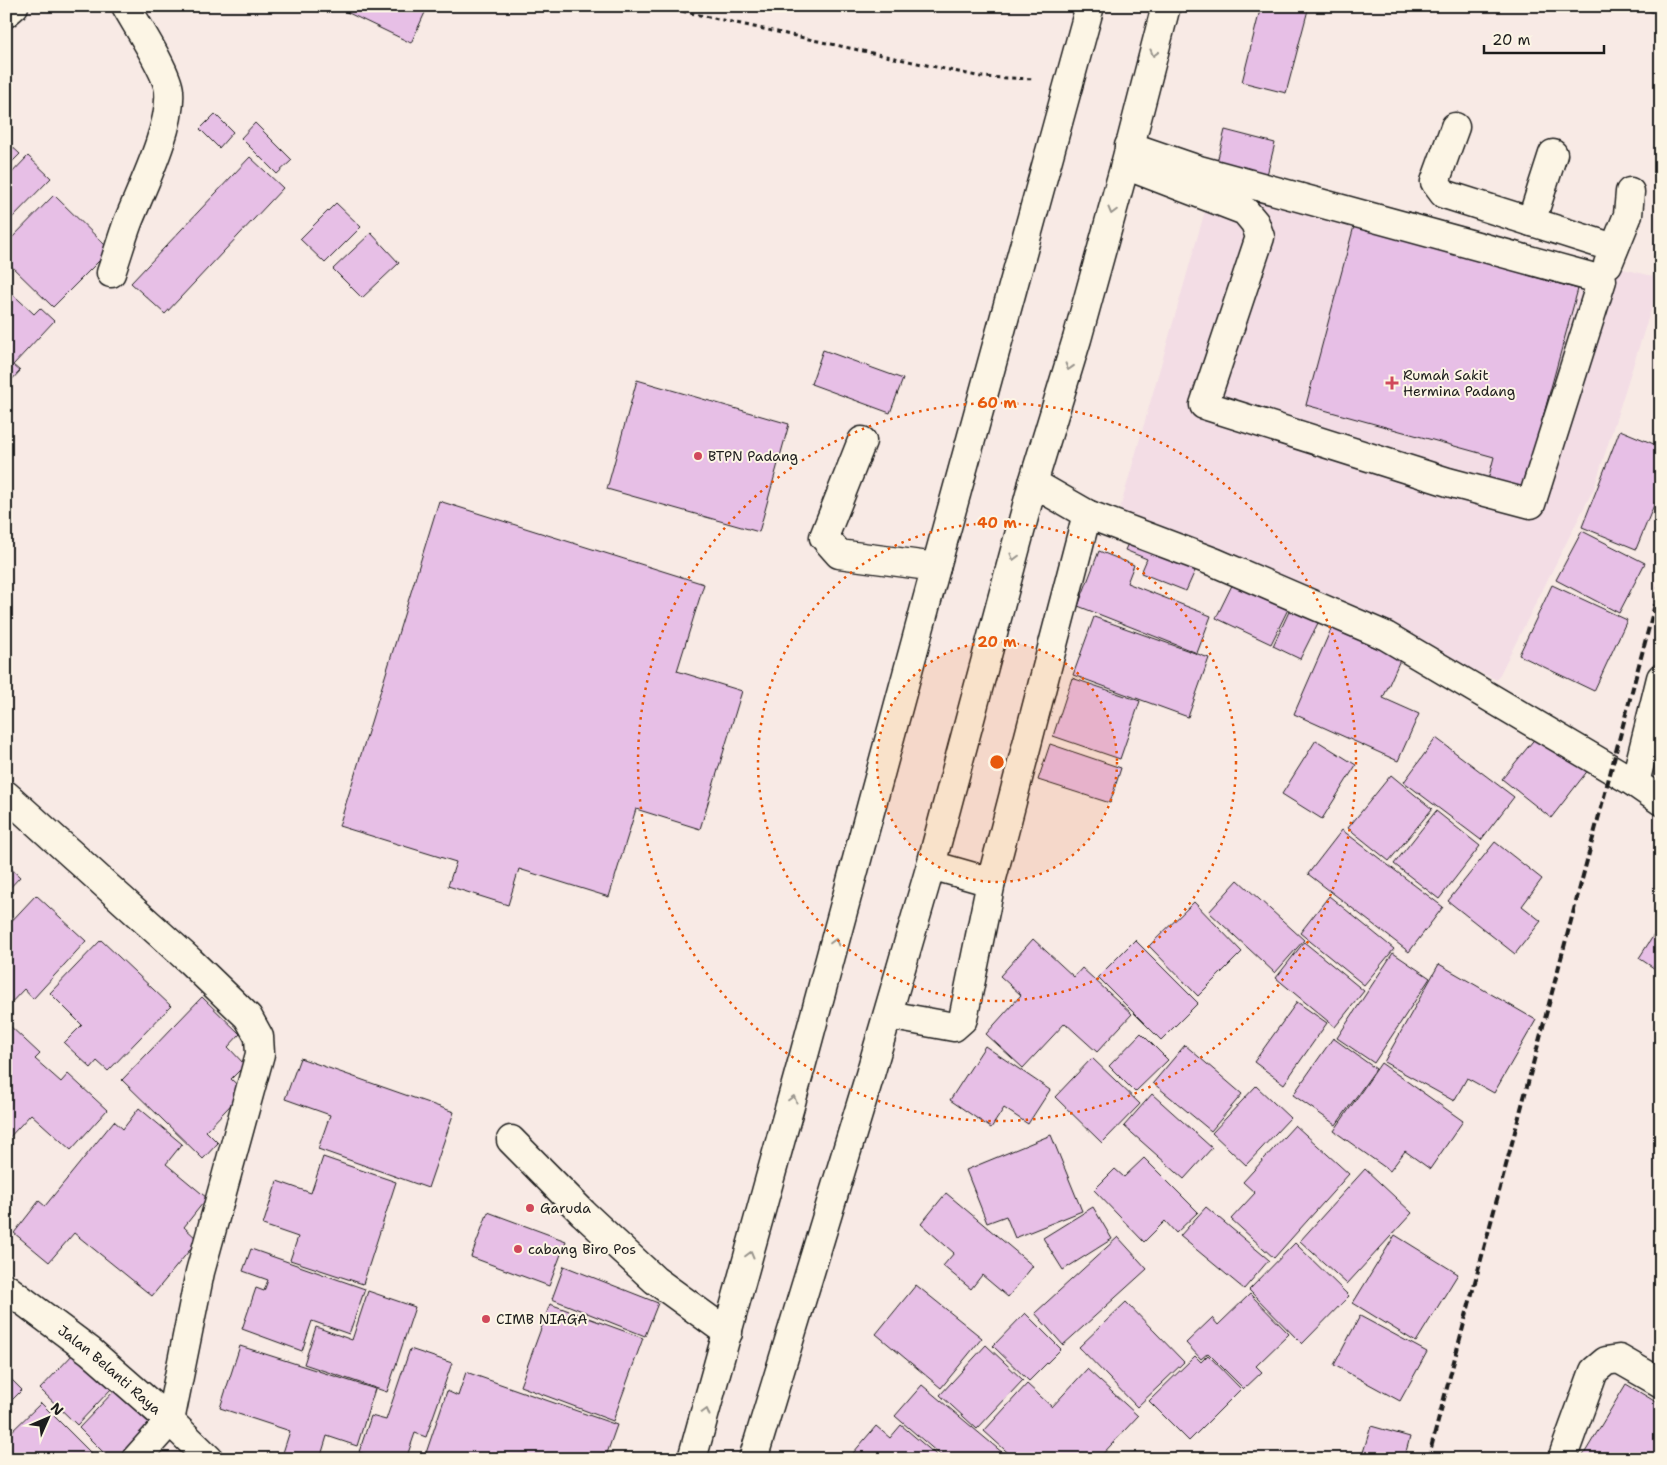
<svg xmlns="http://www.w3.org/2000/svg" width="1667" height="1465" viewBox="0 0 1667 1465" font-family="'Shantell Sans',sans-serif">
<style>
.built{fill:#f3dde5}
.building{fill:#e7bfe6;stroke:#1c1c1c}
.lines{fill:none;stroke-linecap:round;stroke-linejoin:round}
.minor-casing{stroke:#1c1c1c;stroke-width:31}
.major-casing{stroke:#1c1c1c;stroke-width:31}
.path{stroke:#1c1c1c;stroke-width:3;stroke-dasharray:4 4;stroke-linecap:butt}
.minor{stroke:#fcf5e5;stroke-width:28}
.major{stroke:#fcf5e5;stroke-width:28}
.rail{stroke:#1c1c1c;stroke-width:4;stroke-dasharray:8 4;stroke-linecap:butt}
.oneway{stroke:#97938b}
.ring{fill:none;stroke:#e8590c;stroke-width:2.5;stroke-dasharray:2.5 5}
.poi-dot{fill:#d1495b;stroke:#fcf5e5;stroke-width:2}
.labels{text-anchor:middle;stroke-width:4;stroke-linejoin:round;paint-order:stroke}
.poi-label{font-size:14px;fill:#1c1c1c;stroke:#fcf5e5;text-anchor:start}
.street-label{font-size:14px;fill:#1c1c1c;stroke:#fcf5e5}
.centre{fill:#e8590c;stroke:#fcf5e5;stroke-width:2.5}
.ring-label{font-size:15px;text-anchor:middle;font-weight:bold;fill:#e8590c;stroke:#fcf5e5;stroke-width:4;stroke-linejoin:round;paint-order:stroke}
</style>
<rect width="100%" height="100%" fill="#f8eae5"/>
<filter id="ink" filterUnits="userSpaceOnUse"><feTurbulence type="fractalNoise" baseFrequency=".02" numOctaves="2"/><feDisplacementMap in="SourceGraphic" scale="10" xChannelSelector="R" yChannelSelector="G"/><feConvolveMatrix kernelMatrix="1 2 1 2 8 2 1 2 1" color-interpolation-filters="sRGB"/></filter>
<g filter="url(#ink)">
<!-- built -->
<path class="built" d="M1216 172 1661 278 1594 488 1497 680 1119 512Z"/>
<!-- building -->
<path class="building" d="M334 6H428L411 43Z
M1261 6H1309L1286 93 1242 82Z
M1639 6H1661V15L1639 8Z
M215 114 233 132 219 148 200 129Z
M255 123 292 160 277 174 241 138Z
M1225 130 1275 143 1267 175 1217 162Z
M6 141 20 154 6 168Z
M28 156 51 178 6 224V179Z
M250 157 283 188 165 314 131 283Z
M54 195 110 250 53 307 6 261V244Z
M336 203 361 227 325 263 300 239Z
M1354 226 1578 289 1523 490 1488 480 1494 457 1306 405Z
M371 233 399 263 362 298 333 269Z
M6 288 34 314 40 308 54 321 13 365 20 371 6 386Z
M823 350 903 379 890 413 811 384Z
M637 380 789 424 759 532 607 489Z
M1620 430 1661 447V488L1636 549 1582 527Z
M439 501 704 584 677 671 742 691 700 829 636 809 609 897 519 869 508 905 448 886 456 862 339 826Z
M1582 531 1645 563 1619 613 1556 580Z
M1131 537 1198 564 1186 591 1141 573 1147 559 1125 550Z
M1099 551 1134 565 1127 583 1211 616 1197 653 1078 606Z
M1237 575 1292 601 1271 644 1216 618Z
M1552 585 1627 620 1594 691 1519 655Z
M1294 601 1322 615 1300 659 1273 646Z
M1094 617 1209 658 1188 717 1073 675Z
M1335 620 1404 651 1383 698 1419 714 1398 761 1294 714Z
M1072 678 1140 701 1120 759 1053 736Z
M1541 731 1589 769 1551 818 1502 779Z
M1436 738 1514 797 1481 840 1404 782Z
M1316 740 1356 765 1322 819 1282 794Z
M1050 744 1121 768 1110 803 1038 780Z
M1391 775 1432 809 1389 861 1348 828Z
M1436 811 1480 846 1439 899 1394 864Z
M1342 830 1443 907 1409 952 1308 874Z
M1495 842 1542 879 1522 906 1541 921 1515 954 1448 901Z
M6 864 20 877 6 892Z
M1238 880 1304 940 1275 973 1209 912Z
M36 895 86 941 33 999 24 989 6 1008V927Z
M1329 896 1394 949 1364 985 1300 933Z
M1194 902 1242 952 1198 996 1149 946Z
M1661 924V973L1639 958Z
M1033 939 1074 977 1082 968 1132 1014 1097 1052 1065 1023 1023 1068 986 1034 1021 995 1000 976Z
M101 940 171 1006 108 1071 97 1061 91 1068 64 1043 82 1025 50 993Z
M1135 940 1198 1003 1161 1040 1098 977Z
M1304 942 1364 991 1335 1027 1276 978Z
M1393 953 1430 978 1374 1063 1337 1038Z
M1439 964 1536 1020 1494 1093 1467 1078 1454 1101 1384 1062Z
M202 997 240 1034 228 1047 245 1065 231 1079 244 1091 206 1131 218 1143 203 1159 122 1080Z
M1297 1002 1327 1023 1284 1084 1254 1062Z
M9 1025 40 1054 35 1059 61 1082 68 1074 107 1110 71 1150 31 1114 6 1141V1028Z
M1141 1033 1168 1060 1135 1092 1109 1066Z
M1333 1038 1376 1069 1336 1125 1293 1095Z
M1185 1045 1242 1094 1211 1131 1153 1083Z
M985 1046 1050 1090 1028 1124 1004 1108 991 1128 950 1100Z
M300 1058 454 1112 428 1188 318 1149 330 1115 285 1099Z
M1092 1058 1140 1104 1102 1143 1055 1097Z
M1381 1063 1463 1121 1430 1169 1405 1151 1390 1171 1334 1131Z
M1256 1086 1290 1118 1246 1165 1212 1133Z
M1152 1094 1212 1148 1184 1179 1124 1126Z
M139 1108 182 1144 166 1164 207 1198 184 1227 198 1240 152 1296 74 1233 49 1262 14 1233 39 1201 45 1206 114 1121 123 1129Z
M1295 1125 1349 1174 1274 1258 1231 1219 1255 1193 1243 1182Z
M1051 1135 1082 1211 1015 1238 1006 1216 987 1223 966 1170Z
M323 1157 396 1182 363 1284 290 1260 298 1237 263 1225 277 1181 311 1193Z
M1144 1158 1198 1212 1176 1233 1165 1221 1144 1242 1094 1190 1115 1169 1124 1177Z
M1365 1169 1412 1213 1347 1284 1300 1241Z
M946 1193 1033 1266 1008 1297 982 1275 971 1289 943 1266 954 1253 921 1224Z
M1093 1207 1112 1239 1063 1270 1043 1238Z
M1206 1207 1269 1260 1244 1289 1180 1236Z
M488 1212 566 1241 549 1286 471 1257Z
M1395 1235 1458 1274 1416 1342 1353 1303Z
M1118 1237 1147 1269 1063 1345 1035 1313Z
M1295 1243 1349 1296 1302 1344 1249 1290Z
M251 1249 365 1289 349 1334 312 1321 302 1351 242 1329 256 1288 264 1291 268 1280 243 1271Z
M564 1266 658 1303 645 1336 552 1299Z
M916 1285 982 1338 941 1388 876 1334Z
M368 1291 415 1307 387 1392 304 1364 316 1327 352 1340Z
M1250 1294 1289 1334 1256 1366 1262 1372 1244 1389 1208 1353 1201 1359 1186 1343 1212 1318 1218 1325Z
M1126 1302 1184 1362 1137 1407 1079 1347Z
M550 1304 643 1338 613 1421 520 1386Z
M1025 1313 1061 1349 1029 1381 993 1346Z
M1360 1316 1427 1352 1400 1401 1334 1365Z
M986 1345 1023 1380 977 1429 940 1395Z
M240 1346 375 1389 357 1446 327 1436 320 1459H281L290 1431 220 1408Z
M410 1349 452 1363 426 1437 415 1433 406 1459H379L359 1452 371 1416 386 1420Z
M75 1352 112 1388 77 1425 40 1389Z
M1208 1355 1241 1389 1189 1441 1149 1401 1195 1356 1201 1362Z
M1087 1369 1138 1416 1098 1459H1015L984 1431 1027 1384 1052 1407Z
M466 1372 617 1425 605 1459H424L447 1391 458 1396Z
M6 1374 22 1390 6 1406Z
M1626 1384 1661 1405V1459H1581Z
M922 1385 1010 1459H945L895 1416Z
M115 1390 154 1428 125 1459H110L79 1428Z
M41 1403 97 1459H6V1437Z
M901 1425 941 1459H848L876 1426 890 1438Z
M1371 1426 1410 1437 1404 1459H1361Z"/>
<g class="lines">
<!-- minor casing -->
<g class="minor-casing">
<g id="minor">
<path d="M6 13 14 6"/>
<path d="M1455 127 1435 182 1444 194 1614 248"/>
<path d="M1125 165 1245 211 1255 223 1260 237 1204 405 1448 482 1531 504 1602 280 1199 170 1129 146"/>
<path d="M1531 222 1553 154"/>
<path d="M1608 264 1628 215 1630 192"/>
<path d="M111 273C117 256 122 238 128 222 142 187 172 128 169 91 168 73 136 24 126 6"/>
<path d="M862 441 824 537 839 554 936 567"/>
<path d="M1033 483 1087 514 1214 562 1386 636 1635 783 1661 801"/>
<path d="M1635 783 1661 678"/>
<path d="M6 795 190 961 248 1017 259 1037 260 1054 200 1272 170 1421 136 1459"/>
<path d="M991 882 1087 514"/>
<path d="M888 1015 954 1027 963 1019 991 882 931 865"/>
<path d="M511 1140 583 1213 655 1280 728 1333"/>
<path id="s1" d="M6 1288 90 1351 170 1421 209 1459"/>
<path d="M1562 1459 1594 1371 1606 1361 1619 1359 1661 1383"/>
</g>
</g>
<!-- major casing -->
<g class="major-casing">
<path id="major" d="M692 1459 803 1059 936 567 1090 6
M753 1459 869 1078 931 865 1033 483 1077 339 1125 165 1166 6"/>
</g>
<!-- path -->
<path class="path" d="M659 6 981 77 1035 79"/>
<!-- minor -->
<use href="#minor" class="minor"/>
<!-- major -->
<use href="#major" class="major"/>
<!-- rail -->
<path class="rail" d="M1428 1459 1661 582"/>
</g>
<!-- one-way arrows -->
<defs><path id="oneway-chevron" d="M-2-3.5L2.5 0L-2 3.5" fill="none" stroke-width="1.6" stroke-linecap="round" stroke-linejoin="round" transform="scale(1.25)"/></defs>
<g class="oneway">
<use href="#oneway-chevron" transform="translate(1154 53) rotate(105)"/>
<use href="#oneway-chevron" transform="translate(1112 211) rotate(105)"/>
<use href="#oneway-chevron" transform="translate(1069 367) rotate(107)"/>
<use href="#oneway-chevron" transform="translate(1014 557) rotate(105)"/>
<use href="#oneway-chevron" transform="translate(835 942) rotate(-75)"/>
<use href="#oneway-chevron" transform="translate(793 1099) rotate(-75)"/>
<use href="#oneway-chevron" transform="translate(750 1255) rotate(-75)"/>
<use href="#oneway-chevron" transform="translate(706 1412) rotate(-74)"/>
</g>
</g>
<!-- distance rings -->
<circle cx="997" cy="762" r="120" fill="#e8590c" fill-opacity=".12"/>
<g class="ring">
<circle cx="997" cy="762" r="120"/>
<circle cx="997" cy="762" r="239"/>
<circle cx="997" cy="762" r="359"/>
</g>
<!-- markers -->
<g class="poi-dot">
<path d="M1389.5 375.5h5v5h5v5h-5v5h-5v-5h-5v-5h5z"/>
<circle cx="698" cy="456" r="5"/>
<circle cx="530" cy="1208" r="5"/>
<circle cx="518" cy="1249" r="5"/>
<circle cx="486" cy="1319" r="5"/>
</g>
<g class="labels">
<!-- poi labels -->
<g class="poi-label">
<text x="1403" y="380">Rumah Sakit<tspan x="1403" dy="16">Hermina Padang</tspan></text>
<text x="708" y="461">BTPN Padang</text>
<text x="540" y="1213">Garuda</text>
<text x="528" y="1254">cabang Biro Pos</text>
<text x="496" y="1324">CIMB NIAGA</text>
</g>
<!-- street labels -->
<g class="street-label">
<text dy="5" stroke="none"><textPath href="#s1" startOffset="132">Jalan Belanti Raya</textPath></text>
</g>
</g>
<circle cx="997" cy="762" r="8" class="centre"/>
<g class="ring-label">
<text x="997" y="408">60 m</text>
<text x="997" y="528">40 m</text>
<text x="997" y="647">20 m</text>
</g>
<!-- margin -->
<rect width="1667" height="1465" fill="none" stroke="#fcf5e5" stroke-width="25"/>
<rect x="12" y="12" width="1642" height="1440" fill="none" stroke="#1c1c1c" stroke-width="2" filter="url(#ink)"/>
<!-- north arrow -->
<g transform="translate(48 1418) rotate(45)" stroke="#fcf5e5" stroke-width="4" paint-order="stroke">
<path d="M0-4L9 19L0 12L-9 19Z" fill="#1c1c1c"/>
<text y="-8" font-size="14" font-weight="bold" text-anchor="middle" fill="#1c1c1c">N</text>
</g>
<!-- scale -->
<path d="M1484 45v8h120v-8" fill="none" stroke="#1c1c1c" stroke-width="2.5"/>
<text x="1492" y="45" font-size="15" fill="#1c1c1c" stroke="#fcf5e5" stroke-width="4" paint-order="stroke">20 m</text>
</svg>
